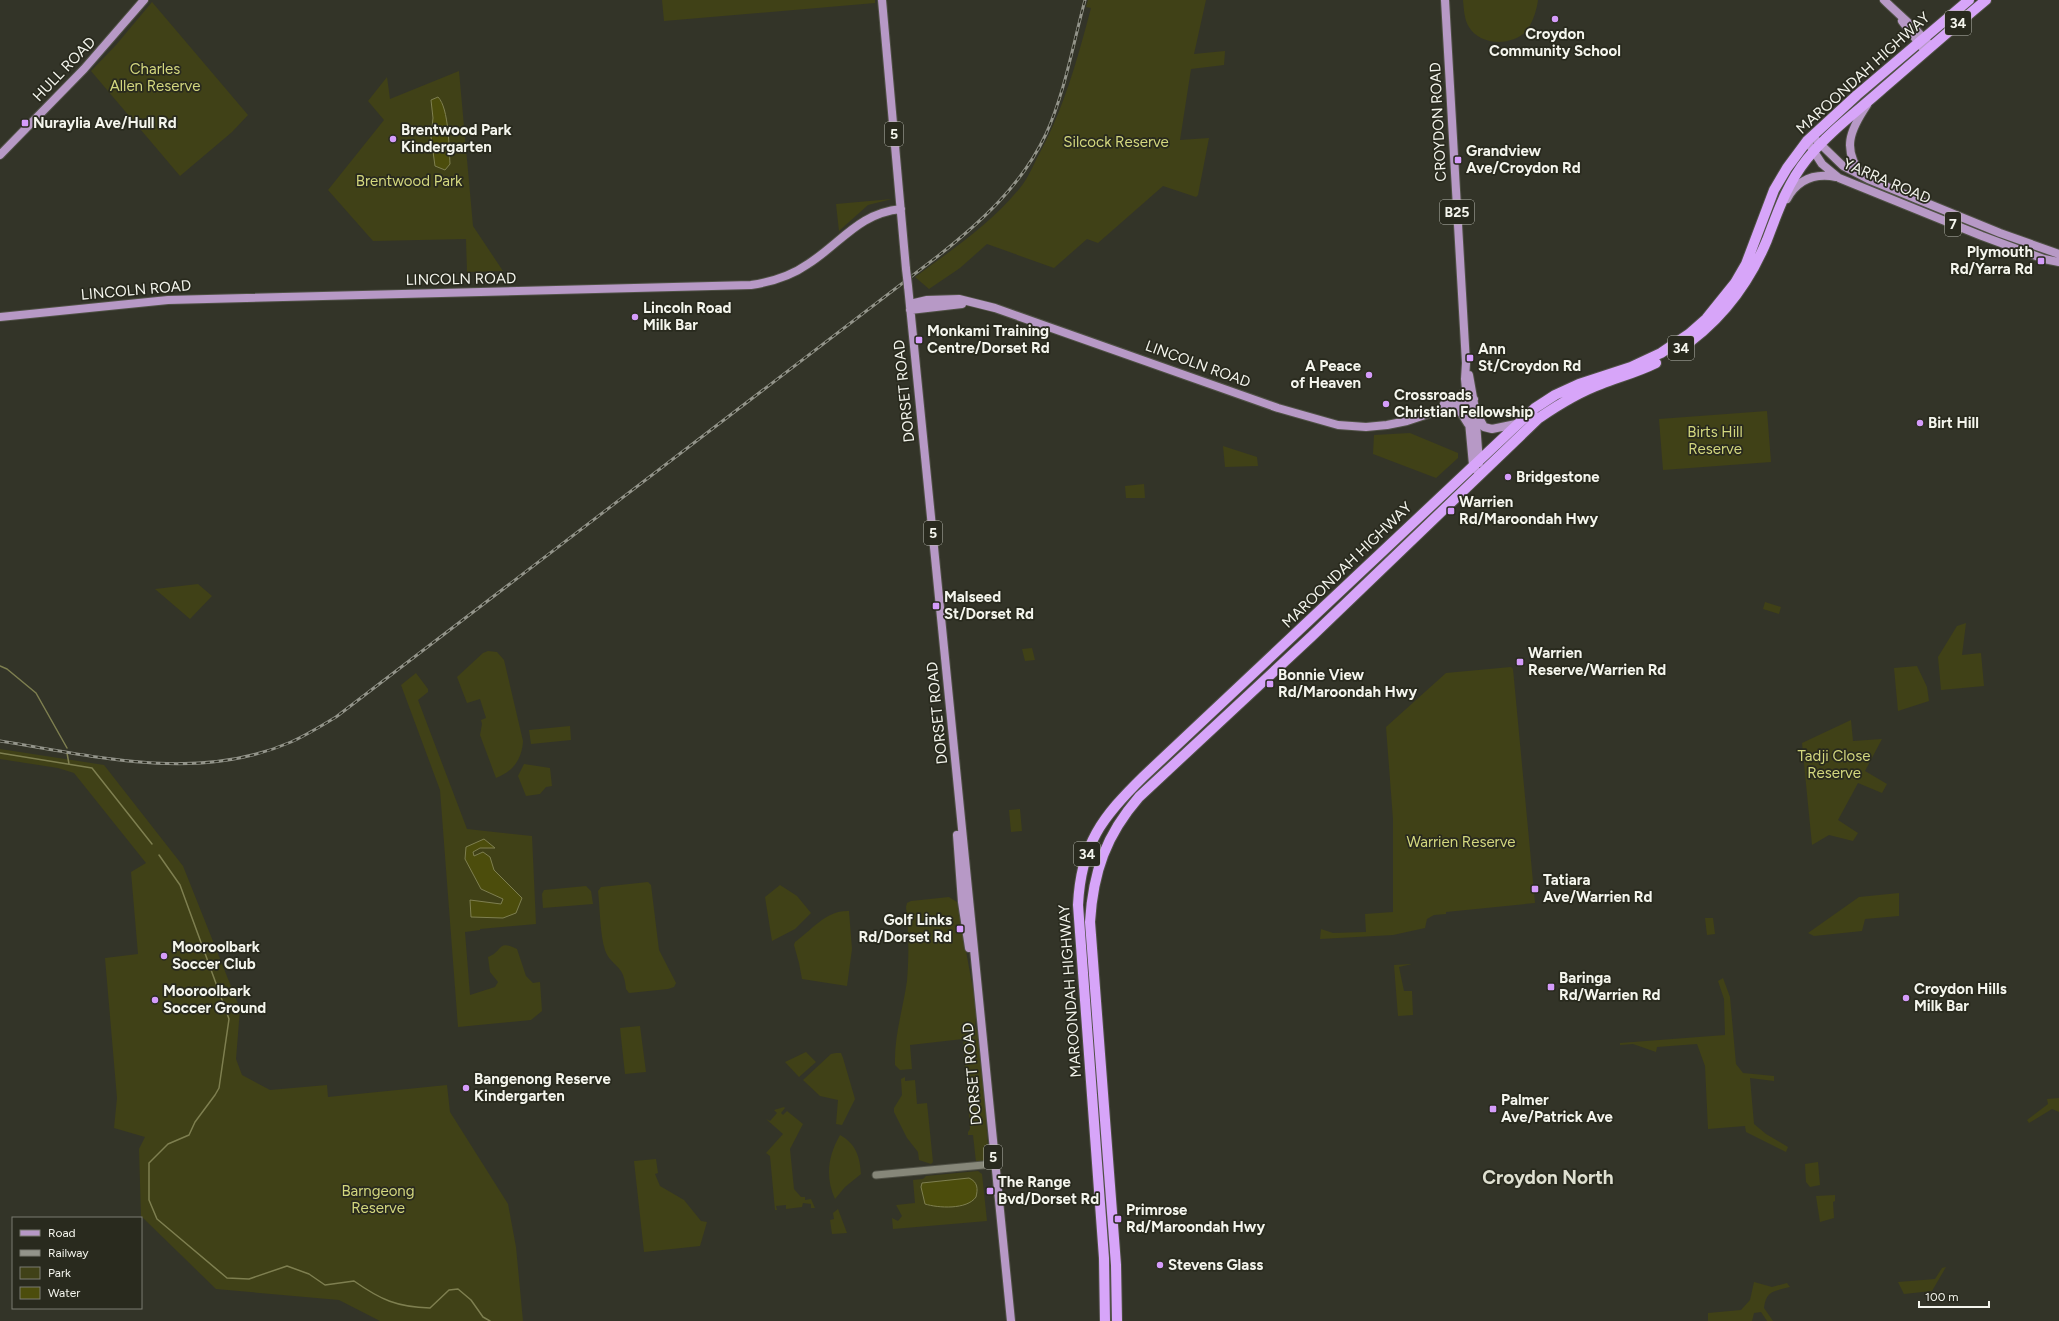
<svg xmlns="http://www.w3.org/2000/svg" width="2059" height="1321" viewBox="0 0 2059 1321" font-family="Figtree,sans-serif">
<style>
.green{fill:#404117}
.water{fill:#4c4d0c;stroke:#7e7f50}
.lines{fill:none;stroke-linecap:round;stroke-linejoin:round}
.stream{stroke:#7e7f50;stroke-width:1.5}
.minor-casing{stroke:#4f5045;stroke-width:9}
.major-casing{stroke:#4f5045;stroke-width:10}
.highway-casing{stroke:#4f5045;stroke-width:12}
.minor{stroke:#868779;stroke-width:7}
.major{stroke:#b799c6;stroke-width:8}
.highway{stroke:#d7a5f9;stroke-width:10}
.rail-casing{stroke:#93948a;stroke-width:3}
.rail{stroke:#292a1e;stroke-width:1.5;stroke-dasharray:4.5;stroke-linecap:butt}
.major-bridge-casing{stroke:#4f5045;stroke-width:10;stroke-linecap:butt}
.major-bridge{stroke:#b799c6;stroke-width:8}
.poi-dot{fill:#d59cfb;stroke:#292a1e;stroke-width:1.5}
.labels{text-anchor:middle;stroke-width:3.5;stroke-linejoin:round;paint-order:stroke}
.shield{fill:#292a1e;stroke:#b7b8af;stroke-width:1}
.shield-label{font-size:14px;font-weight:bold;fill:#f4f5ed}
.poi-label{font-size:15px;font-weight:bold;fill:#f4f5ed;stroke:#292a1e;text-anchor:start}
.street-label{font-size:15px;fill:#f4f5ed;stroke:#292a1e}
.park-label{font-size:15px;fill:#d3d77e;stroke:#292a1e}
.district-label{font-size:19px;font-weight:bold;fill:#dfe0d1;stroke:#292a1e}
</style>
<rect width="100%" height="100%" fill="#333428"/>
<!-- green -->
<path class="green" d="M662 0H875V3L664 21Z
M1088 0H1206L1194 54 1225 51 1224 65 1191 69 1180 140 1209 138 1198 195 1196 197 1163 186 1098 243 1087 239 1054 268 987 244 960 268 929 289 915 277C953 249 994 222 1023 184 1028 177 1032 168 1036 160 1063 112 1077 61 1091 8L1086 7Z
M1463 0H1538C1537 9 1533 21 1528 29 1514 47 1480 46 1469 27 1464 19 1464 9 1463 0Z
M152 2 248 115 232 132 180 176 91 71 116 45Z
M459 71 473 226 503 271 467 272 466 239 373 241 328 190 384 120 368 101 387 77 390 99Z
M892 199 868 205 839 231 836 204Z
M1767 411 1771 462 1663 470 1659 419Z
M1410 433 1458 453V458L1436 478 1373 454 1374 435Z
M1223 446 1257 457 1258 466 1225 467Z
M1144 484 1145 498H1126L1125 486Z
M198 584 212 596 190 619 155 589Z
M1765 602 1781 607 1779 614 1763 609Z
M1966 623 1962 655 1981 653 1984 686 1941 690 1938 657 1957 626Z
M1032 648 1035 660 1025 661 1022 649Z
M488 651 497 652 504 660 523 741C522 760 512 772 496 778L480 735 482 724 481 720 486 718 480 699 467 703 457 677 483 653Z
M1917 666 1927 687 1929 701 1898 711 1894 668Z
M1511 667 1513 669 1535 903 1446 912V914L1434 915 1427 919 1425 928 1393 935 1320 939 1321 929 1333 933 1366 932 1365 914 1393 912V819L1386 727 1446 673Z
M416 673 428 689V692L418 700 467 829 532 836 536 924 480 929V930L465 932 470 995 495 987 498 982 490 972 488 957C503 952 497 939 517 949L526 976 533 983 540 982 542 1011 531 1020 458 1027 440 790 401 685Z
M1851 720 1853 741 1882 739 1865 771 1887 784 1882 793 1858 783 1838 820 1858 833 1853 841 1829 835 1812 845 1802 743Z
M570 726 571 740 531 744 529 730Z
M0 749 104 765 183 866 240 1009 236 1059 242 1075 270 1090 327 1085 328 1097 447 1085 450 1112 508 1204 516 1247 523 1321H380L339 1300 216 1289 141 1216 139 1149 145 1137 114 1128 117 1098 105 958 138 954 131 872 146 863 74 773 58 768 0 759Z
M524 764 550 768 552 786 546 787 540 794 526 796 518 776Z
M1020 809 1022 831 1011 832 1009 810Z
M648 882 651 885 659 950 676 983 674 987 668 989 629 993 626 989C624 963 611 967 605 950 600 935 600 908 598 891L601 887Z
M780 885 797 896 811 913 795 929 772 941 765 897Z
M586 886 591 891 593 904 543 908 542 894 544 890Z
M1899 893V916L1865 919 1862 931 1814 936 1808 933 1859 897Z
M949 897 957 902 977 1011 975 1026 980 1038 988 1147 987 1157 984 1161 976 1162 973 1135H968V1132L970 1129 963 1039 910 1045 912 1069 900 1070 895 1065C894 1036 903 1009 907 981 909 956 909 932 906 907L907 903 911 901Z
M849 911 852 949 847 986 802 979 799 963 794 945 795 942C812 930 826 910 849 911Z
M1705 918H1713L1715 934 1707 935Z
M1412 964 1399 967 1404 991H1412L1413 1015 1398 1016 1394 965Z
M1723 978 1730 997 1736 1064 1743 1073 1774 1076V1081L1750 1078 1754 1124 1766 1134 1788 1147 1786 1152 1746 1132 1745 1126 1708 1129 1705 1066 1697 1044 1657 1047 1656 1052 1633 1044 1620 1045V1043L1725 1035 1724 999 1718 981Z
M640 1026 646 1072 625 1074 620 1028Z
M806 1052 816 1062 799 1077 785 1062Z
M836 1053H841L843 1058 855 1099 842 1125 836 1124 838 1100 820 1096 803 1080 831 1054Z
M905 1077V1081L915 1080 917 1104 927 1103 933 1162 931 1164 919 1160 918 1152 907 1138 894 1112V1108L902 1095 901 1079Z
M2059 1098V1112L2052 1109 2029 1123 2027 1120 2048 1104 2047 1099Z
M784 1107 785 1108 781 1113 783 1115 787 1111 803 1124 790 1149 794 1189 801 1197H805V1200L811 1199 815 1208H811V1204L803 1203 802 1207 786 1209V1205L776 1206 777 1210H775L770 1156 766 1153 783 1134 766 1119 770 1121 777 1113 774 1110Z
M840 1135C856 1144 860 1157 861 1174L845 1187 835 1199C825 1177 828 1156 840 1135Z
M656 1159 658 1173 655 1174 660 1186 684 1200 701 1221 707 1222 700 1246 644 1252 634 1161Z
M1818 1162 1820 1185 1810 1187 1806 1182 1805 1164Z
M978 1171 982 1174 987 1221 893 1229 892 1218 898 1221 902 1216 896 1205 915 1203 913 1180 923 1179 926 1176Z
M1835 1195V1201L1833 1202 1834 1218 1820 1222 1816 1196Z
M838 1209 847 1233 832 1234 830 1220 834 1219 833 1213Z
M1946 1267 1932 1291 1904 1294 1898 1282 1935 1279 1942 1268Z
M1754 1282 1772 1287 1787 1283 1790 1287C1775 1291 1766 1290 1764 1308L1773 1321H1767L1761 1312 1754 1313 1752 1321H1708V1313L1741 1310 1750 1300Z"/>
<!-- water -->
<path class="water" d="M438 97C449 108 449 149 450 164L445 170 435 166 431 137 433 118 431 100Z
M484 839 495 848H480L473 852 474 856 483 852 490 857 494 870 522 898 516 913 503 918 471 917 470 900 501 904 503 899 481 889 465 859 466 847Z
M969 1178C978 1182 978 1189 976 1197 967 1210 938 1208 925 1204L921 1187 922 1183Z"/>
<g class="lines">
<!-- stream -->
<path class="stream" d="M0 666 7 669 36 693 67 748
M0 753 92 768 152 844
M67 753 69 764
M159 855 180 885 229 1019 219 1088 215 1095 195 1122 189 1135 168 1144 149 1163V1200L157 1219 227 1278 249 1279 287 1266 309 1274 325 1285 354 1281C381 1300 397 1307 430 1308L449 1290 458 1289 471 1300 483 1317 490 1321"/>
<!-- minor casing -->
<g class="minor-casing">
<path id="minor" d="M876 1175 994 1164"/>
</g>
<!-- major casing -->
<g class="major-casing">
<path id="major" d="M882 0 906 269
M1445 0 1466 363 1465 379 1473 465 1476 470
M1884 0C1899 15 1915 27 1928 43
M1902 21 1925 51
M1812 136 1843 166 1868 179 2000 233 2059 254
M1807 141 1822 164 1839 178 1982 236 2044 259 2059 262
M0 155 84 69 144 0
M1863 176C1841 150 1850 130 1867 105
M1787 199C1798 179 1815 173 1836 177
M908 286 1011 1321
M910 304 927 300 959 299 995 308 1278 408 1338 425 1366 427 1387 425 1407 421 1474 399
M910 310 962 304
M0 317 168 300 751 285C771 282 791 276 808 264 841 243 859 213 901 209
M1469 375 1475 409 1479 463
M1444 404 1463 394 1466 388
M1451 406 1458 408 1468 424
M1478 416 1484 427 1492 429 1516 424
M957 835 962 902 969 948"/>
</g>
<!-- highway casing -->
<g class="highway-casing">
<path id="highway" d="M1677 351C1718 324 1748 286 1767 240 1778 211 1787 184 1807 159 1828 133 1855 113 1880 91 1915 61 1950 30 1986 0
M1105 1321 1104 1258 1078 905C1081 844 1102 817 1144 776L1535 408 1555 395 1579 384 1631 367 1661 353 1689 334 1706 319 1735 283 1746 264 1774 190 1787 168 1807 141 1857 95 1969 0
M1117 1321 1116 1265 1090 922C1093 872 1106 835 1139 797L1312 636 1539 418C1558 405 1579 392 1601 384 1619 377 1638 372 1656 363"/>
</g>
<!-- minor -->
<use href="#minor" class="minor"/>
<!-- major -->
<use href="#major" class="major"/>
<!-- highway -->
<use href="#highway" class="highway"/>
<!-- rail casing -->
<g class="rail-casing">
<path id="rail" d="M0 741C96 756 197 783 291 742 307 735 321 726 336 717L938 256C981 222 1022 185 1046 134 1065 92 1073 44 1085 0"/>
</g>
<!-- rail -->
<use href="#rail" class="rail"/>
<!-- major-bridge casing -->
<g class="major-bridge-casing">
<path id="major-bridge" d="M906 269 908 286"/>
</g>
<!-- major-bridge -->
<use href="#major-bridge" class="major-bridge"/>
</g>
<!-- markers -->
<g class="poi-dot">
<circle cx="1555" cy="19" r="4"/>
<rect x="21" y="119" width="8" height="8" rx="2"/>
<circle cx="393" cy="139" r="4"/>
<rect x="1454" y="156" width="8" height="8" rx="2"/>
<rect x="2037" y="257" width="8" height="8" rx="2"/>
<circle cx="635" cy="317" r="4"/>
<rect x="915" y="336" width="8" height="8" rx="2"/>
<rect x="1466" y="354" width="8" height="8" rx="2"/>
<circle cx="1369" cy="375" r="4"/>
<circle cx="1386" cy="404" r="4"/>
<circle cx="1920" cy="423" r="4"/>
<circle cx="1508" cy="477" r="4"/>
<rect x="1447" y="507" width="8" height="8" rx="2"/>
<rect x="932" y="602" width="8" height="8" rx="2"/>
<rect x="1516" y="658" width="8" height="8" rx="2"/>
<rect x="1266" y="680" width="8" height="8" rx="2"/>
<rect x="1531" y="885" width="8" height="8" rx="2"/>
<rect x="956" y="925" width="8" height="8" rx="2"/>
<circle cx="164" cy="956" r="4"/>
<rect x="1547" y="983" width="8" height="8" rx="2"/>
<circle cx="1906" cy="998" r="4"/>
<circle cx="155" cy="1000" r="4"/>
<circle cx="466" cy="1088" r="4"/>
<rect x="1489" y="1105" width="8" height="8" rx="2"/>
<rect x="986" y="1187" width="8" height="8" rx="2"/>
<rect x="1114" y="1215" width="8" height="8" rx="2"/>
<circle cx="1160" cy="1265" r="4"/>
</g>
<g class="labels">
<!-- shield labels -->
<g class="shield">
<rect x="1945" y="11" width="26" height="24" rx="3"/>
<rect x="885" y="122" width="18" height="24" rx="3"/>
<rect x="1440" y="200" width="34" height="24" rx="3"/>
<rect x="1945" y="212" width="16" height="24" rx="3"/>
<rect x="1668" y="336" width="26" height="24" rx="3"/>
<rect x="924" y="521" width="18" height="24" rx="3"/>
<rect x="1074" y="842" width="26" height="24" rx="3"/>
<rect x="984" y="1145" width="18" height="24" rx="3"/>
</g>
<g class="shield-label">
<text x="1958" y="28">34</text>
<text x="894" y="139">5</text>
<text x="1457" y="217">B25</text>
<text x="1953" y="229">7</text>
<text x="1681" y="353">34</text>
<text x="933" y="538">5</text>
<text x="1087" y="859">34</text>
<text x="993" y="1162">5</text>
</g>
<!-- poi labels -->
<g class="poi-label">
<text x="1555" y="39" text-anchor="middle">Croydon<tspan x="1555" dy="17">Community School</tspan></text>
<text x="33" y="128">Nuraylia Ave/Hull Rd</text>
<text x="401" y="135">Brentwood Park<tspan x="401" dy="17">Kindergarten</tspan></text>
<text x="1466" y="156">Grandview<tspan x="1466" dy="17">Ave/Croydon Rd</tspan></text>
<text x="2033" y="257" text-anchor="end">Plymouth<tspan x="2033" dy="17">Rd/Yarra Rd</tspan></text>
<text x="643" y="313">Lincoln Road<tspan x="643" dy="17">Milk Bar</tspan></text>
<text x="927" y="336">Monkami Training<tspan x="927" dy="17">Centre/Dorset Rd</tspan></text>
<text x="1478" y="354">Ann<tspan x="1478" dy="17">St/Croydon Rd</tspan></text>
<text x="1361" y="371" text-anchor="end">A Peace<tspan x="1361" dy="17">of Heaven</tspan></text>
<text x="1394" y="400">Crossroads<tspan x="1394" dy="17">Christian Fellowship</tspan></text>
<text x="1928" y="428">Birt Hill</text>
<text x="1516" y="482">Bridgestone</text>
<text x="1459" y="507">Warrien<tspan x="1459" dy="17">Rd/Maroondah Hwy</tspan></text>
<text x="944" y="602">Malseed<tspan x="944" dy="17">St/Dorset Rd</tspan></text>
<text x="1528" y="658">Warrien<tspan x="1528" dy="17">Reserve/Warrien Rd</tspan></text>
<text x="1278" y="680">Bonnie View<tspan x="1278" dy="17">Rd/Maroondah Hwy</tspan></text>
<text x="1543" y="885">Tatiara<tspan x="1543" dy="17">Ave/Warrien Rd</tspan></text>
<text x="952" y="925" text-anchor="end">Golf Links<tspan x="952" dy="17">Rd/Dorset Rd</tspan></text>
<text x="172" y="952">Mooroolbark<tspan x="172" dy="17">Soccer Club</tspan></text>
<text x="1559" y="983">Baringa<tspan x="1559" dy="17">Rd/Warrien Rd</tspan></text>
<text x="1914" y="994">Croydon Hills<tspan x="1914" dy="17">Milk Bar</tspan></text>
<text x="163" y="996">Mooroolbark<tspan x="163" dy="17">Soccer Ground</tspan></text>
<text x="474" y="1084">Bangenong Reserve<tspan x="474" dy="17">Kindergarten</tspan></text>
<text x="1501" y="1105">Palmer<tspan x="1501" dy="17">Ave/Patrick Ave</tspan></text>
<text x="998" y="1187">The Range<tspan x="998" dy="17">Bvd/Dorset Rd</tspan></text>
<text x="1126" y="1215">Primrose<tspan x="1126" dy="17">Rd/Maroondah Hwy</tspan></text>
<text x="1168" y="1270">Stevens Glass</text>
</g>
<!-- street labels -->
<g class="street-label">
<text transform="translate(64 69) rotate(-46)" y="5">HULL ROAD</text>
<text transform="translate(1863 73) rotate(-42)" y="5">MAROONDAH HIGHWAY</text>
<text transform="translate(1438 122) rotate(-93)" y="5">CROYDON ROAD</text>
<text transform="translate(1887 181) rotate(23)" y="5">YARRA ROAD</text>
<text transform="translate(461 279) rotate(-1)" y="5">LINCOLN ROAD</text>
<text transform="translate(136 290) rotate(-5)" y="5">LINCOLN ROAD</text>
<text transform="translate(1198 364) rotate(20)" y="5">LINCOLN ROAD</text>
<text transform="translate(904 391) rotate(-96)" y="5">DORSET ROAD</text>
<text transform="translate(1347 565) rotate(-44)" y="5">MAROONDAH HIGHWAY</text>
<text transform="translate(937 713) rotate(-96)" y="5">DORSET ROAD</text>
<text transform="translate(1070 991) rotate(-94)" y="5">MAROONDAH HIGHWAY</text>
<text transform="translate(972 1074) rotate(-95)" y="5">DORSET ROAD</text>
</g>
<!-- park labels -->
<g class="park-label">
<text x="155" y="74">Charles<tspan x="155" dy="17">Allen Reserve</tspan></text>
<text x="1116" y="147">Silcock Reserve</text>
<text x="409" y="186">Brentwood Park</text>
<text x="1715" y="437">Birts Hill<tspan x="1715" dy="17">Reserve</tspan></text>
<text x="1834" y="761">Tadji Close<tspan x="1834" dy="17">Reserve</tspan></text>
<text x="1461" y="847">Warrien Reserve</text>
<text x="378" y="1196">Barngeong<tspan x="378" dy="17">Reserve</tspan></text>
</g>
<!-- district labels -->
<g class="district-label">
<text x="1548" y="1184">Croydon North</text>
</g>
</g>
<!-- legend -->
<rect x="12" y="1217" width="130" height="92" fill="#292a1e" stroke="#7a7b71"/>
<rect x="20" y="1230" width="20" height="6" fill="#b799c6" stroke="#7a7b71"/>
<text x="48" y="1237" font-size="12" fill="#f4f5ed">Road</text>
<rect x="20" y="1250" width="20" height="6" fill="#93948a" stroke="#7a7b71"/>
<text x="48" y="1257" font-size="12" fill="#f4f5ed">Railway</text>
<rect x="20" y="1267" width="20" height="12" fill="#404117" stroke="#7a7b71"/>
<text x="48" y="1277" font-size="12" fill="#f4f5ed">Park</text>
<rect x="20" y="1287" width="20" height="12" fill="#4c4d0c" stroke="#7a7b71"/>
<text x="48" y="1297" font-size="12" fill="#f4f5ed">Water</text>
<!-- scale -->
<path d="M1919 1301v6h70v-6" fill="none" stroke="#f4f5ed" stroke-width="2"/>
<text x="1925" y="1301" font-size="12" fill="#f4f5ed" stroke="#292a1e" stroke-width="3" paint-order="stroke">100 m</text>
</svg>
